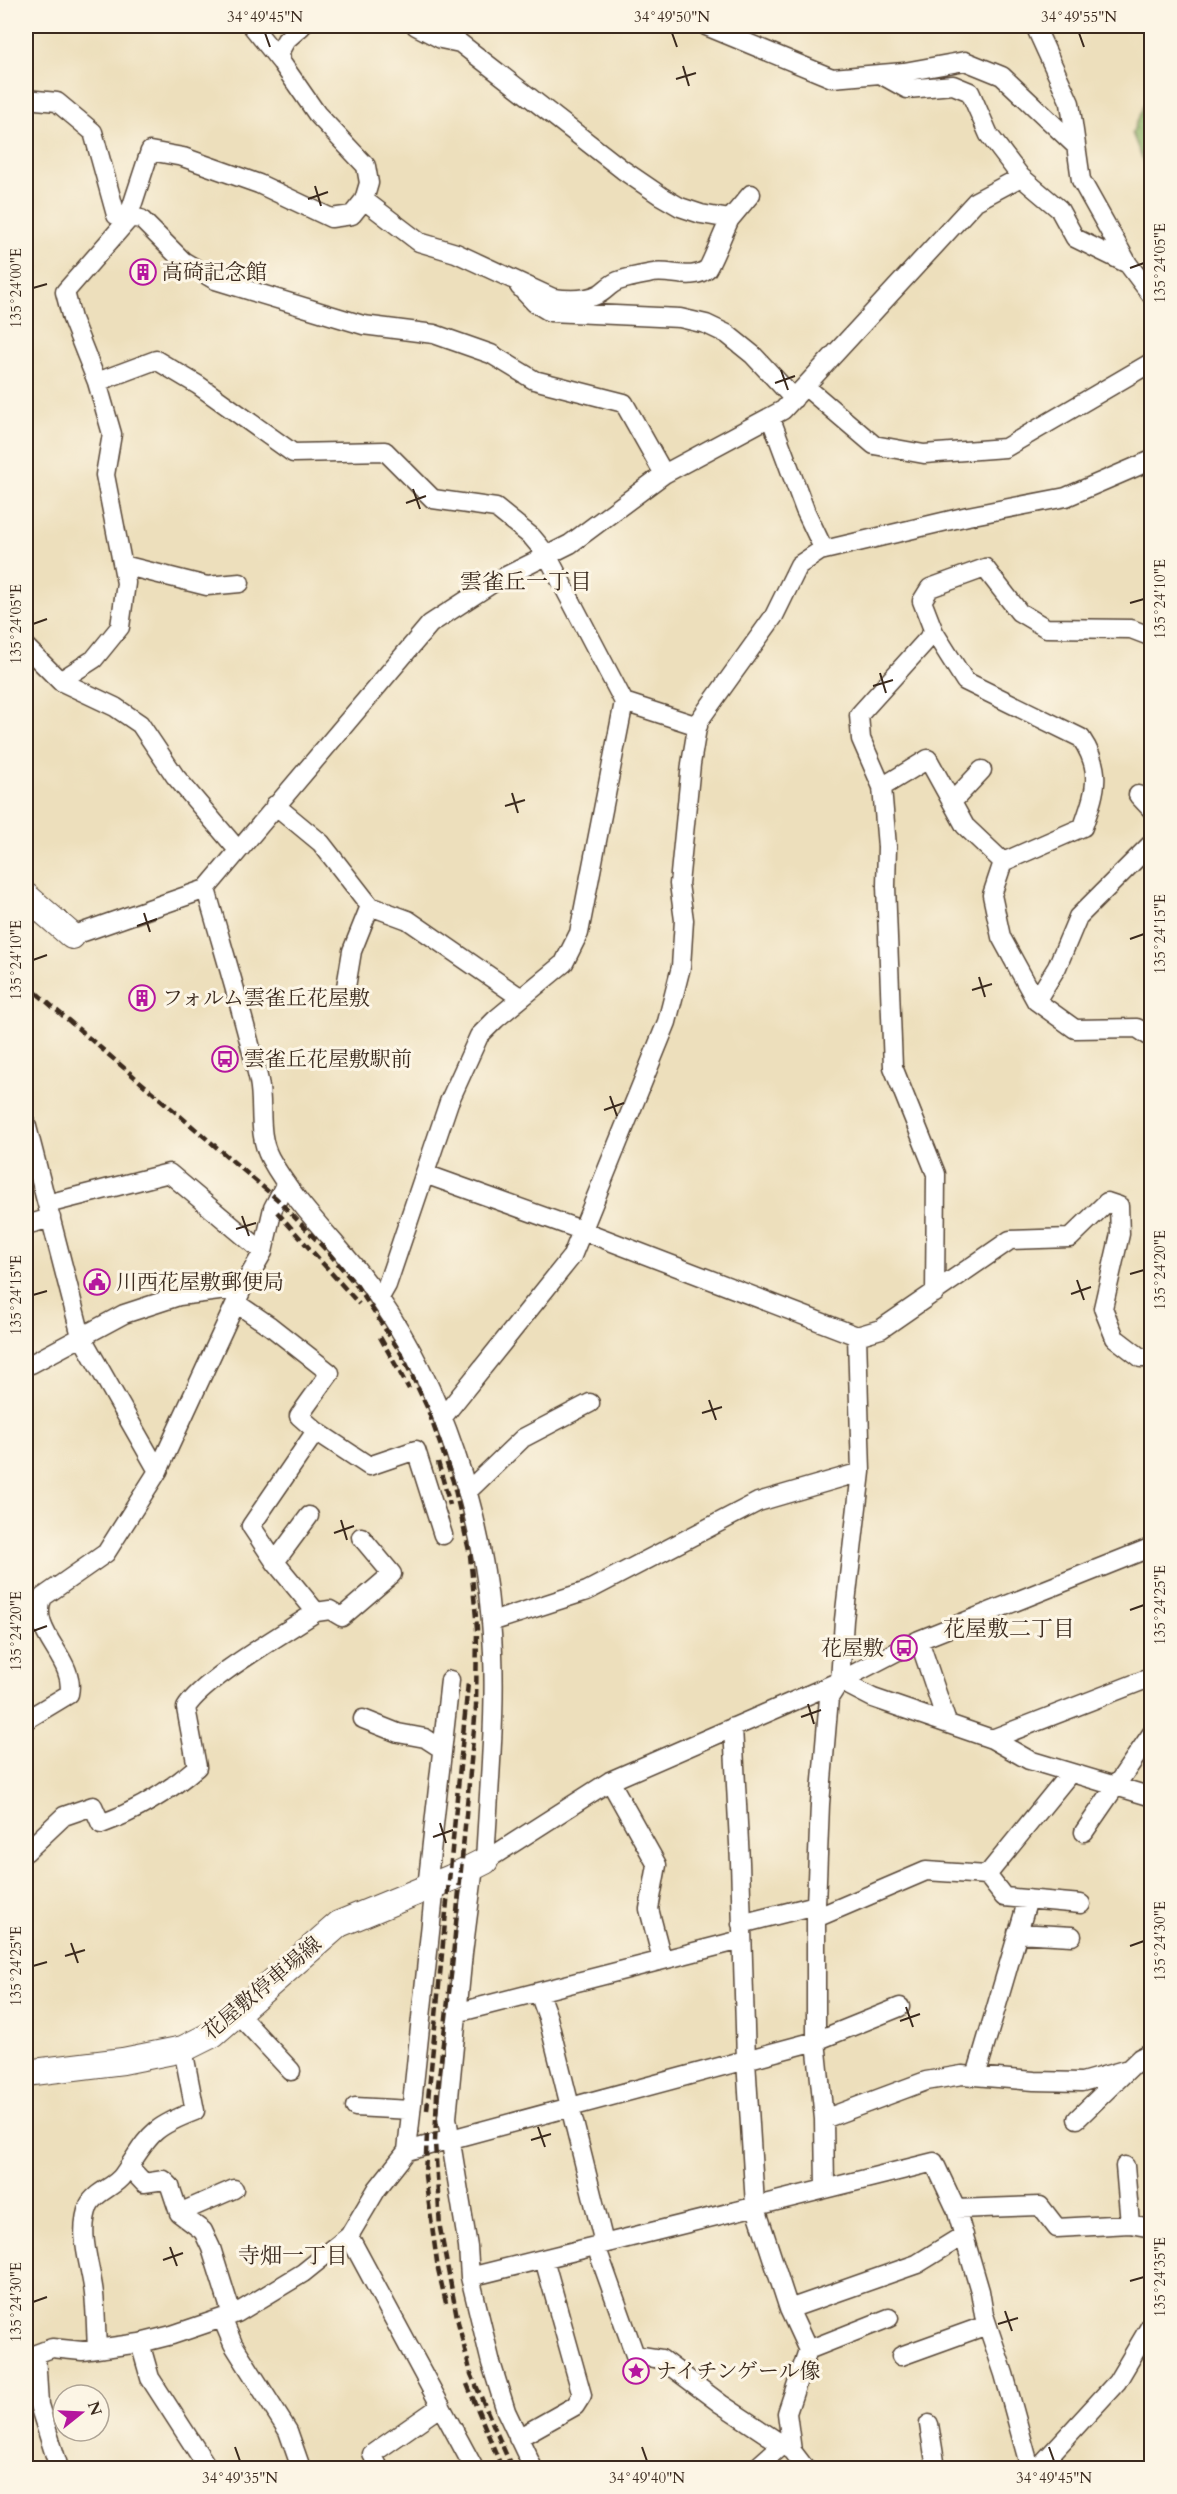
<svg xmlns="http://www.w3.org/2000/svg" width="1177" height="2494" viewBox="0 0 1177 2494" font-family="Cardo,'Noto Serif JP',serif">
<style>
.forest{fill:url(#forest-crowns);stroke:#667045;stroke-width:1.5}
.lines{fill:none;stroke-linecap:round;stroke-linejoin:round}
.minor-casing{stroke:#564536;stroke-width:21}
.secondary-casing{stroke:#564536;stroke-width:28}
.minor{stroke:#fff;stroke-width:18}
.secondary{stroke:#fff;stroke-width:26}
.rail{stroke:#3b2a1e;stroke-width:4.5;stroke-dasharray:9 4.5;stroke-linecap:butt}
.ticks{fill:none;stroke:#3b2a1e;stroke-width:2}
.labels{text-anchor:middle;stroke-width:6;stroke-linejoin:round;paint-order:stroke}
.poi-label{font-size:21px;fill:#3b2a1e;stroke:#fcf5e5;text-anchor:start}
.street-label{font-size:21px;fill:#3b2a1e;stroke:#fcf5e5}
.neighbourhood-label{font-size:22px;fill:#3b2a1e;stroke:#fcf5e5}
.neatline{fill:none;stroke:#3b2a1e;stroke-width:2}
.ticks-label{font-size:15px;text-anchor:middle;fill:#3b2a1e}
</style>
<defs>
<pattern id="forest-crowns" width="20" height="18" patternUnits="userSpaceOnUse" patternTransform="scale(1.5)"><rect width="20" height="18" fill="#92b76c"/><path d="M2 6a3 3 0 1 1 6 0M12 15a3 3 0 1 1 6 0" fill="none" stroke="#789558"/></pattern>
</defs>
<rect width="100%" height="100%" fill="#fcf5e5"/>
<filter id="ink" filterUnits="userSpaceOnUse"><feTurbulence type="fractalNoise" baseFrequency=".0167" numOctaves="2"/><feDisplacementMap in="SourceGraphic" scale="12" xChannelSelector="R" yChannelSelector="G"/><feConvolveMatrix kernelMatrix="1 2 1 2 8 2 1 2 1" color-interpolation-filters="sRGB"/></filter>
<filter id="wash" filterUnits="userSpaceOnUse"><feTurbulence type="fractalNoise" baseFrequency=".008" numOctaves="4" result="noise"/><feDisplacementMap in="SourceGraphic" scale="24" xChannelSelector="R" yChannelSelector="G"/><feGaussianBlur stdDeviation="1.35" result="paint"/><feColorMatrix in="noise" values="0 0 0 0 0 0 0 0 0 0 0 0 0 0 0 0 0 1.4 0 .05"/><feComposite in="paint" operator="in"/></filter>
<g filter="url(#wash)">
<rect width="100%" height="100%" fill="#eddfbc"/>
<!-- forest -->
<path class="forest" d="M1151 89V182L1132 133Z"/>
</g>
<g filter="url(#ink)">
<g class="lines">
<!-- minor casing -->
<g class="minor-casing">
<path id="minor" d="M252 26 281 62
M302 26 286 40 280 51 281 62 317 114 366 166 369 183 364 200 419 242 456 253 553 298C568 300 585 301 599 294 605 291 610 284 618 281 629 277 642 275 653 273 671 270 692 281 707 269 711 265 725 228 730 219
M416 26 441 39 460 43 623 170 661 196 680 207 701 214 730 219 751 194
M706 26 832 78 904 72 965 61 1002 76 1075 145
M1035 26 1070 103 1081 180 1128 264 1152 296
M880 74 907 89 953 85 970 92 989 135 1021 177 1059 209 1075 238 1128 264
M26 99 57 102 93 132 116 215 141 219 183 261 215 280 363 325 434 334 491 354 534 380 624 403 664 474
M519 286 535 303 550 312 680 318 706 324 727 334 753 355 794 399
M97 382 156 360 198 385 293 453 385 451 433 499 496 508 532 537 547 555 624 702 698 726
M806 387 874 445 924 454 1005 448 1152 362
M771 419 805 510 824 550
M123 565 207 586 240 583
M934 632 965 681 1081 738C1104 772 1095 792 1083 827L1003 862
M26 647 60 681 115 707 140 724 175 776 237 849
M60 681 94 659 120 627 126 583 105 475 112 434 97 382 72 319 65 292 127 221 150 151 183 157 259 184 331 218 352 215 364 200
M882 787 861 739 859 715 934 632 922 601 930 588 985 568 1019 612 1046 628 1131 629 1152 637
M1138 795 1152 810
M952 802 982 770
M275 805 321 843 370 906 408 920 521 998
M206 889C224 953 244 1016 259 1081 264 1106 257 1134 270 1158 298 1209 346 1251 379 1298 442 1388 482 1512 491 1621 498 1700 489 1782 485 1861
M72 936 206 889 430 624 496 581 570 544 664 474 783 410 976 201 1021 177
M346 987 352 951 370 906
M1036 1001 1057 967 1078 917 1152 843
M26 1123 81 1336 158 1471
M425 1174 581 1230 857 1336 881 1329 1010 1240 1070 1238 1107 1202 1119 1206 1120 1234 1103 1308 1115 1338 1141 1358H1152
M47 1204 169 1173 263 1252
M26 1225 51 1218
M935 1293 936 1174 893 1067 886 886 887 847 882 787 928 759 965 826 1003 862 992 895 1001 937 1036 1001 1075 1029 1137 1028 1152 1038
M379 1299 387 1285 449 1102 479 1036 496 1019 564 963 579 933 624 702
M236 1303 270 1326 330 1373 299 1416 316 1431 251 1526 275 1562
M857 1336 861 1472
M26 1362 31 1364 124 1314 179 1296 243 1288
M443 1417 572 1256 667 1022 681 967 684 920 679 884 691 764 698 722 774 616 799 565 820 551 968 516 1066 497 1152 460
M316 1431 369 1466 416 1450 443 1535
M467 1492 523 1438 590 1403
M309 1516 275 1562 316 1612
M491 1622 587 1591 758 1502 861 1472 844 1620 840 1681 829 1698 820 1804 816 1905V2041L824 2119 825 2189
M919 1640 947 1723
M840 1681 873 1698 992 1739 1029 1760 1152 1797
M363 1719 398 1733 425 1738 442 1749
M26 1720 69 1694C77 1659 27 1632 43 1597L106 1553 158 1471 244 1285 263 1252 273 1208 286 1183
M733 1727 740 1862 746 2060 755 2205 789 2309 808 2350 787 2413 792 2451 805 2468
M992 1739 1152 1677
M1070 1773 987 1875 1004 1897 1081 1904
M610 1781 657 1865 649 1909 662 1959
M1084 1832 1152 1733
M26 1852 64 1816 93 1806 101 1824C137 1811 167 1793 197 1767L186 1708C202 1680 285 1633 316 1612L330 1610 342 1617 392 1574 361 1537
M485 1861 610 1781 840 1681 919 1640 1152 1547
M474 1867 463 1953 447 2118 468 2247 470 2277 491 2363 506 2411 533 2468
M427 1888 450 1680
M816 1918 926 1871 987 1875
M741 1924 816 1905
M1017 1933 1072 1936
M539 1993 548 2018 604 2243
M456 2013 741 1940
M238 2014 291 2071
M976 2076 1028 1899
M355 2107 411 2110
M824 2119 926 2081 962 2075 1034 2081 1082 2082 1128 2069
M1077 2119 1140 2058 1152 2052
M407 2151 816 2041 900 2007
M1125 2166 1130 2224
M129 2167 144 2183 164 2180 170 2186 179 2213 203 2231 211 2248 232 2315
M956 2209 1040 2206 1057 2228 1130 2224 1152 2228
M179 2213 234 2189
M349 2236 474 2468
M596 2246 635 2355 661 2359 721 2404 792 2451
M470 2277 934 2162 956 2209 980 2291 984 2315 1004 2374 1030 2468
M789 2309 917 2264 964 2235
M222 2318 233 2344 288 2431 301 2468
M140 2343 150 2378 208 2468
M97 2349C96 2331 96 2313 94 2294 91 2265 77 2234 89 2205 95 2192 115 2187 123 2175 150 2136 148 2129 195 2111L183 2049
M808 2350 889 2318
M901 2356 987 2325
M929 2424 936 2468
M518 2438 575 2406 582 2395 544 2259
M59 2468 39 2405 36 2354 52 2348 82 2351 140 2343 172 2335 237 2313 303 2273 349 2236 377 2189 407 2151 435 1885
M379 2468 372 2454 441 2406
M756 2468 782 2445
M1038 2468 1117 2382 1152 2323"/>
</g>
<!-- secondary casing -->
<g class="secondary-casing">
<path id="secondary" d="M26 896 72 936
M26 2073 123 2061 183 2049 213 2034 339 1924 451 1878 485 1861"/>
</g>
<!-- minor -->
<use href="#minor" class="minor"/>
<!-- secondary -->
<use href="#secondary" class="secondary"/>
<!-- rail -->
<path class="rail" d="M26 984 277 1199 327 1251 357 1286 402 1355 427 1407 453 1481 470 1555 477 1628 476 1707 452 1967 437 2094 435 2142 440 2228 458 2322 471 2374 512 2468
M277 1212 359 1304
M380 1337 409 1389
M438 1462 450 1505
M427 2110 468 1683
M427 2134 425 2176 438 2269 446 2303
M467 2384 502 2468"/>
</g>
</g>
<!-- ticks -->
<path class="ticks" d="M265 33 270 47M672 33 677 47M1079 33 1084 47M683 66 689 86M676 79 696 73M315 186 321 206M308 199 328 192M1130 268 1144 263M33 288 47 284M781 370 788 390M775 383 795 376M413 489 420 509M406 503 426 496M1130 603 1144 599M33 624 47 619M880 673 886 693M873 686 893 680M512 793 518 813M505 806 525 800M144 913 150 932M137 926 157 919M1130 939 1144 934M33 960 47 955M979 977 985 997M972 990 992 984M610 1096 617 1116M604 1110 624 1103M242 1216 249 1236M236 1229 256 1223M1130 1274 1144 1270M1077 1280 1084 1300M1071 1294 1091 1287M33 1295 47 1291M709 1400 716 1420M702 1413 722 1407M341 1520 347 1540M334 1533 354 1526M1130 1610 1144 1605M33 1631 47 1626M808 1704 814 1724M801 1717 821 1710M440 1823 446 1843M433 1837 453 1830M71 1943 78 1963M1130 1946 1144 1941M65 1956 85 1950M33 1966 47 1962M906 2007 913 2027M900 2021 920 2014M538 2127 545 2147M531 2140 551 2134M170 2247 177 2266M163 2260 183 2253M1130 2281 1144 2277M33 2302 47 2297M1005 2311 1012 2331M998 2324 1018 2318M235 2447 240 2461M642 2447 647 2461M1049 2447 1054 2461"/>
<!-- icons -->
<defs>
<g id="building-ring" transform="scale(1.35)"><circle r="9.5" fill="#fcf5e5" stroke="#b5179e" stroke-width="1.5"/><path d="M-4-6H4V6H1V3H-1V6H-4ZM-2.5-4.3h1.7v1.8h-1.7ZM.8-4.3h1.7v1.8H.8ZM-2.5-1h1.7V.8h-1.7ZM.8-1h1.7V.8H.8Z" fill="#b5179e"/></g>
<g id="bus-ring" transform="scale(1.35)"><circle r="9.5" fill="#fcf5e5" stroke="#b5179e" stroke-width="1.5"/><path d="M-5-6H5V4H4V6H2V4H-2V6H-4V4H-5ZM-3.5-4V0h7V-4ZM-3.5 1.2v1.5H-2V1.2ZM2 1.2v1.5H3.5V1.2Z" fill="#b5179e"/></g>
<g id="civic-ring" transform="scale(1.35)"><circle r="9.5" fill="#fcf5e5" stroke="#b5179e" stroke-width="1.5"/><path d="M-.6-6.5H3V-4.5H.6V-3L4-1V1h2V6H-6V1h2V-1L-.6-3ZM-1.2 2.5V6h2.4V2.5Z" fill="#b5179e"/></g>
<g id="sight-ring" transform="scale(1.35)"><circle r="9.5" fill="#fcf5e5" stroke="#b5179e" stroke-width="1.5"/><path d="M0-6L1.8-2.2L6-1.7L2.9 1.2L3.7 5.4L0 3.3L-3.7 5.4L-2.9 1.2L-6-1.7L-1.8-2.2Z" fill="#b5179e"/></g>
</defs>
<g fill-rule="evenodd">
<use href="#building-ring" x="143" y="272"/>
<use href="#building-ring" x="142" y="998"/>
<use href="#bus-ring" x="225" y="1059"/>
<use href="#civic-ring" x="97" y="1282"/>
<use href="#bus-ring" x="904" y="1648"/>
<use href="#sight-ring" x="636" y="2371"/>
</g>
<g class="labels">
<!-- poi labels -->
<g class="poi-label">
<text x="162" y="279">高碕記念館</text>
<text x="162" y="1005">フォルム雲雀丘花屋敷</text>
<text x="244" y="1066">雲雀丘花屋敷駅前</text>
<text x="116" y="1289">川西花屋敷郵便局</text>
<text x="884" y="1655" text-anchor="end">花屋敷</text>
<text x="656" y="2378">ナイチンゲール像</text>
</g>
<!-- street labels -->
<g class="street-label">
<text transform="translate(262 1988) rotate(-40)" y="7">花屋敷停車場線</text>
</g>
<!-- neighbourhood labels -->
<g class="neighbourhood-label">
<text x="526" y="589">雲雀丘一丁目</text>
<text x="1009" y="1636">花屋敷二丁目</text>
<text x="293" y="2263">寺畑一丁目</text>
</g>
</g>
<!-- margin -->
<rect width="1177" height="2494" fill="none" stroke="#fcf5e5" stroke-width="66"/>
<!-- north arrow -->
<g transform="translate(81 2413) rotate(72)"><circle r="28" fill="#fcf5e5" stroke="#afa495" stroke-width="1.5"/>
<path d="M0-4.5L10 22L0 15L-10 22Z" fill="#b5179e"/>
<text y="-9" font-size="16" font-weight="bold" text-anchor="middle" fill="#3b2a1e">N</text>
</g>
<rect x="33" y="33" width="1111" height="2428" class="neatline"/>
<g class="ticks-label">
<text x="265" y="22">34°49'45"N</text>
<text x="672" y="22">34°49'50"N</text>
<text x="1079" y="22">34°49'55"N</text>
<text transform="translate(1160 263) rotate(-90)" y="5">135°24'05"E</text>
<text transform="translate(16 288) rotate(-90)" y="5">135°24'00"E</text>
<text transform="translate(1160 599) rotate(-90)" y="5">135°24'10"E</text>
<text transform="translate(16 624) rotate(-90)" y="5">135°24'05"E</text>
<text transform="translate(1160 934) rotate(-90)" y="5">135°24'15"E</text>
<text transform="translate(16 960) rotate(-90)" y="5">135°24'10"E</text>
<text transform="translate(1160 1270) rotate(-90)" y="5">135°24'20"E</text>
<text transform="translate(16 1295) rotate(-90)" y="5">135°24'15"E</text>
<text transform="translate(1160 1605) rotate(-90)" y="5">135°24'25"E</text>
<text transform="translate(16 1631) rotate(-90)" y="5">135°24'20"E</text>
<text transform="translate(1160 1941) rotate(-90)" y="5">135°24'30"E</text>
<text transform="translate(16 1966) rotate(-90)" y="5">135°24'25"E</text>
<text transform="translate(1160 2277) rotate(-90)" y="5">135°24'35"E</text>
<text transform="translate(16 2302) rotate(-90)" y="5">135°24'30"E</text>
<text x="240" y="2483">34°49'35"N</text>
<text x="647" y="2483">34°49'40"N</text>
<text x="1054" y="2483">34°49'45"N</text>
</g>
</svg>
